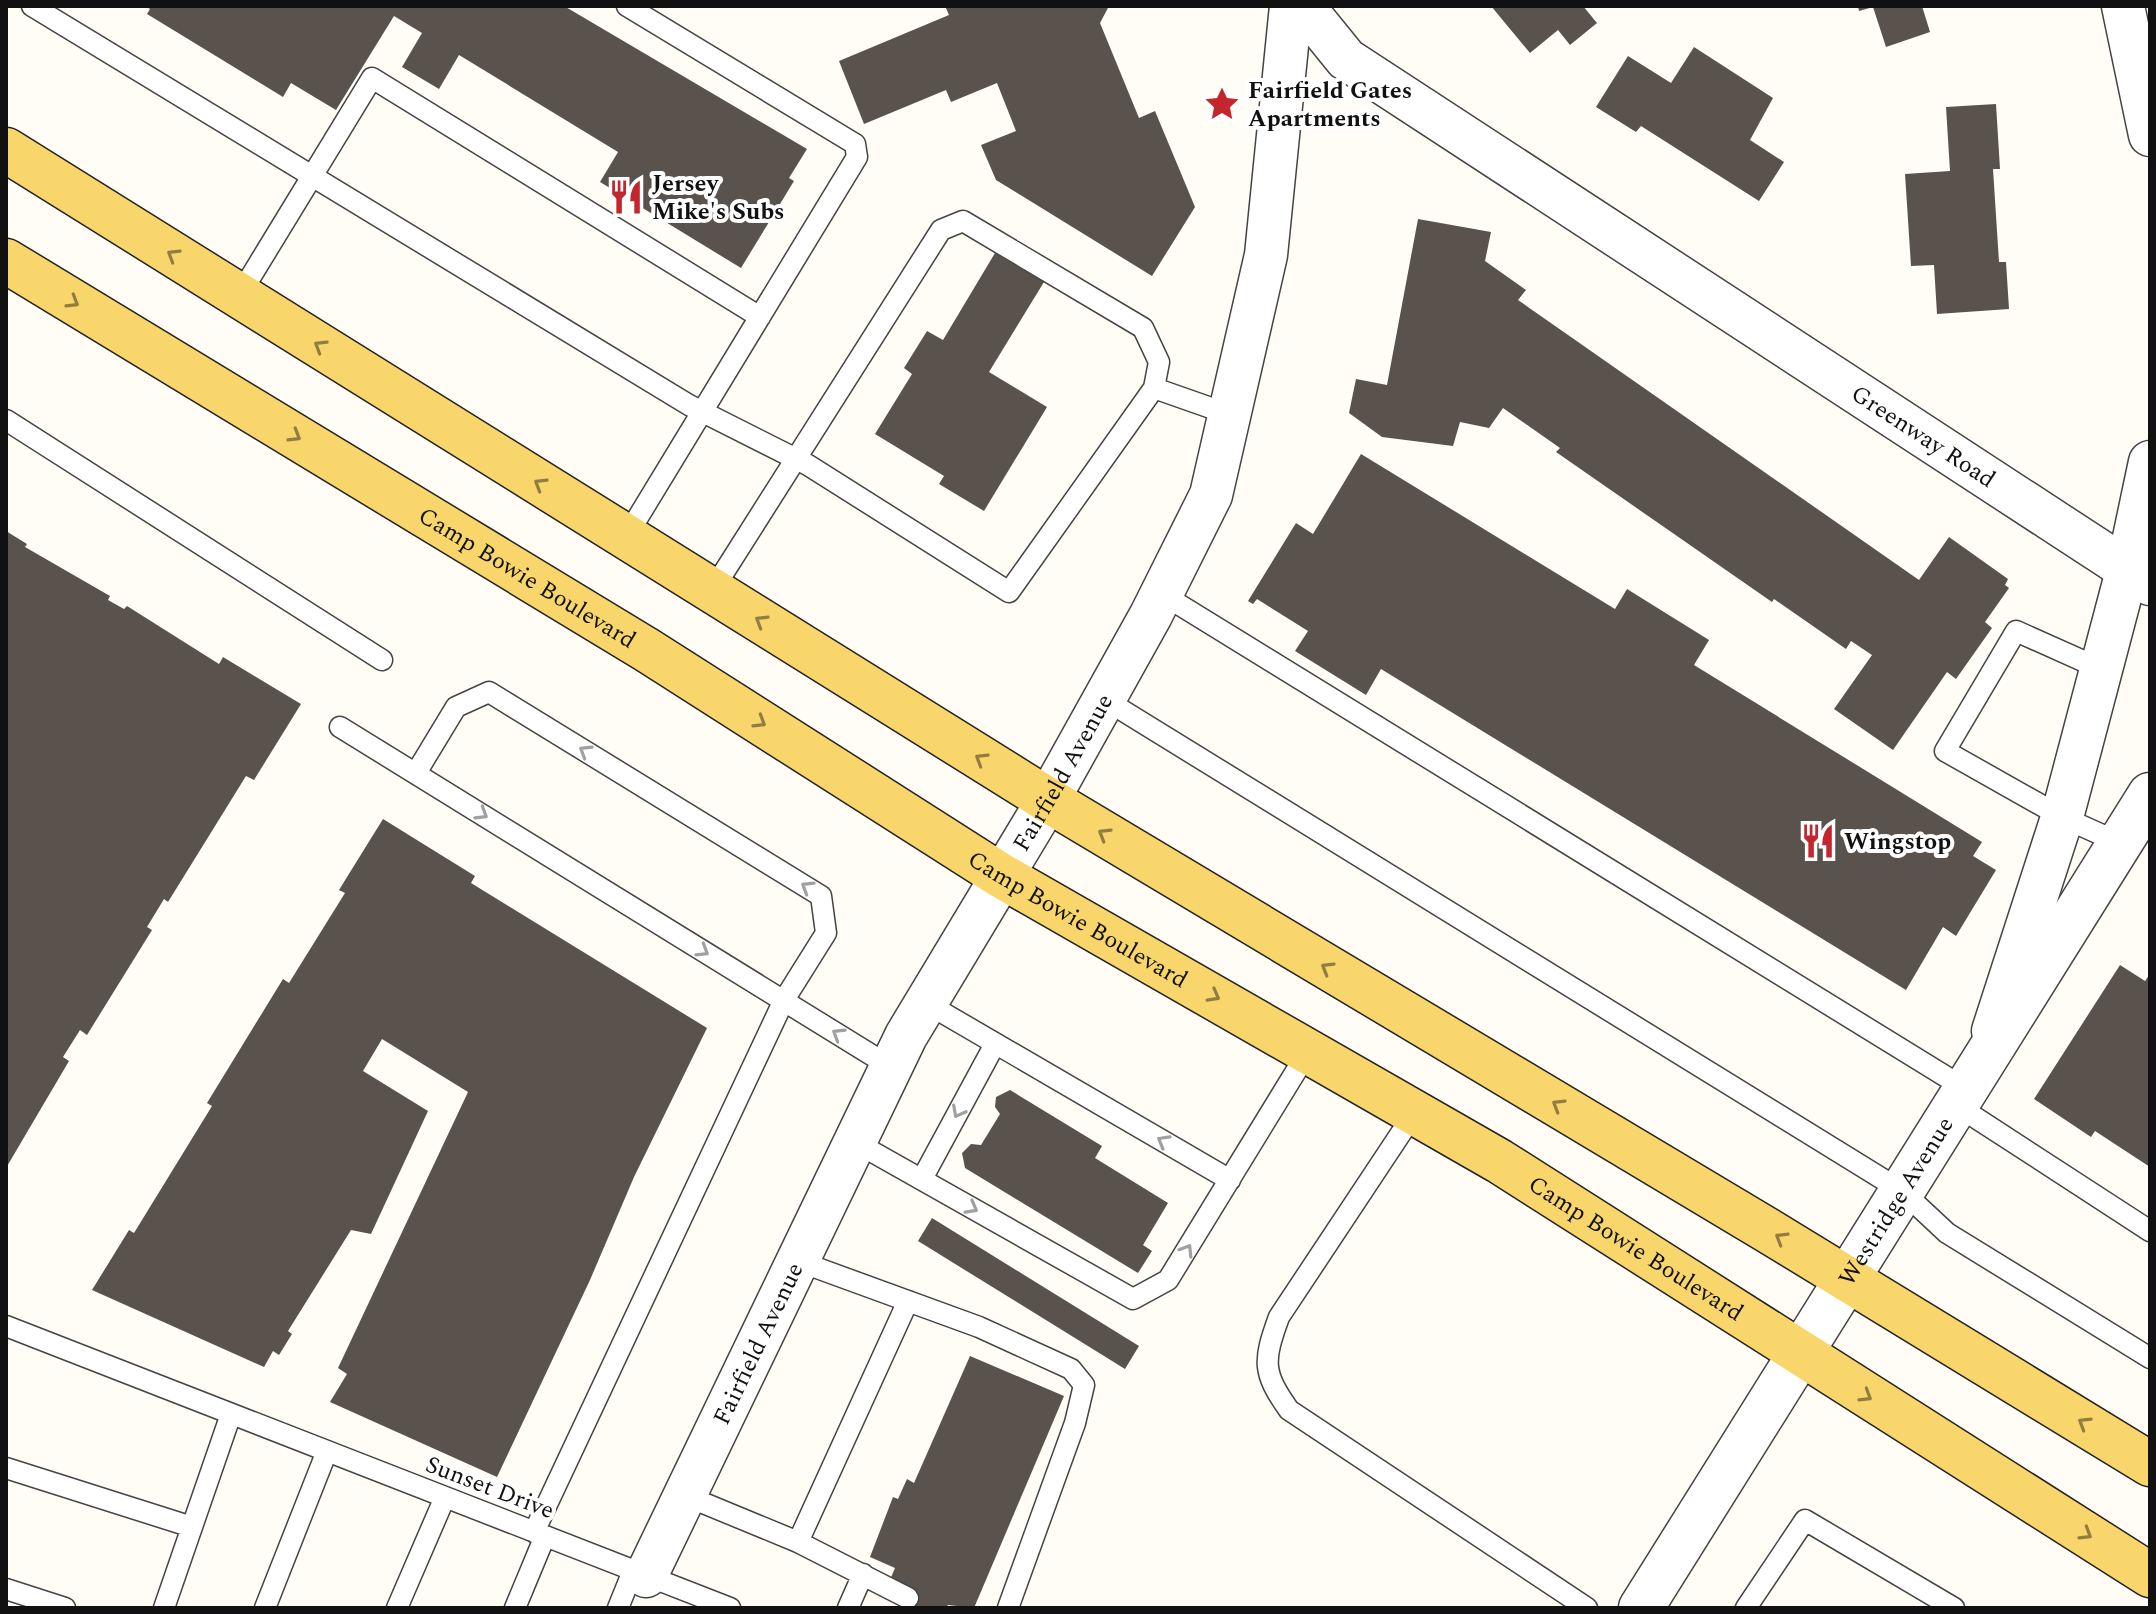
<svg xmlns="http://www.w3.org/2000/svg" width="2156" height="1614" viewBox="0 0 2156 1614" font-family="Spectral,serif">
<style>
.building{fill:#5a524d}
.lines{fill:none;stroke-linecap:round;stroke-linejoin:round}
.service-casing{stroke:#444;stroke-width:23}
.minor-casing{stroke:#444;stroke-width:45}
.tertiary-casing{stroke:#444;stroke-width:47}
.primary-casing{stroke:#222;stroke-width:47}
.service{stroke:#fff;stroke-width:20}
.minor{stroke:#fff;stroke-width:42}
.tertiary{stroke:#fff;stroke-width:44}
.primary{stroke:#f9d66b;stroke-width:44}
.oneway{stroke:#917d42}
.oneway2{stroke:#a0a0a0}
.labels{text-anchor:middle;stroke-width:8;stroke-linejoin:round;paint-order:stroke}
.poi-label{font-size:24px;font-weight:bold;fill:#111;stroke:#fff;text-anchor:start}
.street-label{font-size:24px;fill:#111;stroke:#fff}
</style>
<rect width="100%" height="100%" fill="#fffdf5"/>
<!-- building -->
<path class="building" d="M145 6H564L807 149 789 178 794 181 741 268 600 182 618 152 459 55 439 89 402 67 422 33 394 16 336 110 291 83 283 97 147 14 150 9Z
M945 6H1109L1100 23 1139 118 1155 111 1195 207 1152 276 996 180 981 145 1016 131 997 83 951 102 946 90 864 124 839 61 949 15Z
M1491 6H1583L1597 23 1570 45 1558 30 1530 53Z
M1858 6H1922L1930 32 1886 47 1873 7 1859 11Z
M1694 47 1773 98 1750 140 1784 162 1759 201 1641 126 1636 132 1596 107 1628 56 1671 83Z
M1996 104 2000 169H1993L1999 262H2006L2009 309 1937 314 1934 265 1911 266 1905 174 1950 171 1946 107Z
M1418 219 1491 232 1485 261 1526 290 1518 300 1919 580 1949 537 2008 579 2005 585 2009 588 1985 622 1992 628 1956 679 1947 672 1893 750 1834 709 1872 655 1851 641 1846 649 1774 599 1772 602 1556 452 1560 448 1503 408 1489 428 1460 422 1453 446 1382 437 1349 413 1356 379 1387 385Z
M995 253 1044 282 989 372 1047 407 984 511 939 484 944 476 875 434 912 374 904 368 927 331 943 340Z
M1361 454 1615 609 1627 589 1709 640 1694 665 1982 842 1973 856 1996 870 1956 936 1943 927 1906 990 1381 669 1366 695 1295 651 1308 631 1257 599 1253 604 1248 601 1296 523 1313 534Z
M6 531 27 544 25 547 110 596 108 600 124 609 127 606 219 664 223 657 301 704 254 780 246 776 168 902 164 899 147 927 152 930 87 1035 80 1030 63 1057 69 1061 6 1168Z
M383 819 475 876 471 883 707 1028 634 1177 590 1280 497 1477 330 1402 347 1374 338 1368 468 1092 382 1039 363 1071 428 1111 371 1234 351 1230 288 1331 292 1334 279 1355 273 1351 264 1367 92 1290 129 1230 134 1233 212 1106 207 1103 283 979 289 983 345 893 339 890Z
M2120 965 2145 981 2150 974V1167L2095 1131 2091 1137 2034 1099Z
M1010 1090 1102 1146 1095 1158 1168 1203 1143 1245 1152 1251 1138 1273 965 1168 962 1153 971 1144 981 1145 1000 1114 995 1107 996 1097Z
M932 1218 1139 1346 1125 1369 918 1241Z
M970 1356 1064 1396 974 1608 948 1605 946 1608H904L911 1591 889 1582 895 1568 870 1557 893 1497 898 1499 907 1479 914 1483Z"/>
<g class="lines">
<!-- service casing -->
<g class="service-casing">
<path id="service" d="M32 6 689 405 808 465 1009 592 1154 388 1231 415
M239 296 372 78 760 317
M6 420 382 660
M626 537 857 157 855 144 627 6
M712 591 941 230 963 221 1143 328 1159 362 1154 388
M1162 594 1966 1089
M2101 669 2016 631 1945 751 2062 817 2120 843
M1104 699 1902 1191 1947 1233 2150 1358
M340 727 891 1067
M416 773 456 707 489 692 821 896 826 933 784 1000 534 1532
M926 1003 1230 1180
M1956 1105 2150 1231
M1415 1112 1279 1317C1263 1361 1262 1372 1289 1410L1587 1608
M855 1142 1133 1299 1168 1280 1309 1050
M922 1179 995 1044
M798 1261 979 1327 1071 1369 1084 1385 1075 1423 1008 1608
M6 1326 730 1608
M6 1468 192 1527
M684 1495 798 1542 908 1598
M798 1542 908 1301
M6 1589 65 1608
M164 1608 231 1414
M265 1608 327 1451
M397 1608 445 1497
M515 1608 545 1536
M618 1608 633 1571
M848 1608 863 1574
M1746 1608 1805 1520 1954 1608"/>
</g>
<!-- minor casing -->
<g class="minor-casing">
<g id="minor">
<path id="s1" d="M1303 6 1346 59 2150 584"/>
<path d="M2123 6 2150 135"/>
<path d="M1993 1031 2061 821 2127 571 2150 462"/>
<path id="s2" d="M646 1576 906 1036 1048 800 1151 615 1211 495 1266 255 1291 6"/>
</g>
</g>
<!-- tertiary casing -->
<g class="tertiary-casing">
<g id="tertiary">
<path id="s3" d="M1641 1608 2150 795"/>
</g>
</g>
<!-- primary casing -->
<g class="primary-casing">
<g id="primary">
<path d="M6 150 1048 800 1767 1230 2150 1464"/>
<path id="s4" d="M6 261 647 650 1000 875 1499 1161 2150 1575"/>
</g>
</g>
<!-- service -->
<use href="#service" class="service"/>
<!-- minor -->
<use href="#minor" class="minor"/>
<!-- tertiary -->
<use href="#tertiary" class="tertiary"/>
<!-- primary -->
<use href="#primary" class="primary"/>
</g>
<!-- one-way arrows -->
<defs><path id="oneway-chevron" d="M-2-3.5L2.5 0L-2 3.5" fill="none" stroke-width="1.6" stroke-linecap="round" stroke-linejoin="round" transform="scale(2)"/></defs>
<g class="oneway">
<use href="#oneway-chevron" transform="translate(173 255) rotate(-148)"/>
<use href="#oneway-chevron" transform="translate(73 302) rotate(31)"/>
<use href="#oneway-chevron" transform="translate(320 346) rotate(-148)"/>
<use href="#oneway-chevron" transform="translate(295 436) rotate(31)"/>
<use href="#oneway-chevron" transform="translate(540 484) rotate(-148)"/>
<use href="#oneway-chevron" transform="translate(761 621) rotate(-148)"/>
<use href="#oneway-chevron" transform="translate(760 722) rotate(32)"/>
<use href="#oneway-chevron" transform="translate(981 759) rotate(-148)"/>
<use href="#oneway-chevron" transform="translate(1104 834) rotate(-149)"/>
<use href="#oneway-chevron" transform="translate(1327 968) rotate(-149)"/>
<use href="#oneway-chevron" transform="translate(1214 996) rotate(29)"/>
<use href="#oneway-chevron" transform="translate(1558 1105) rotate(-149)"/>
<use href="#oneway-chevron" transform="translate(1781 1238) rotate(-149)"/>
<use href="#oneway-chevron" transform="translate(1866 1396) rotate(32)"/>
<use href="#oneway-chevron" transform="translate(2084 1423) rotate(-148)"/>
<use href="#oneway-chevron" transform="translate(2086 1534) rotate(32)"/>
</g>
<g class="oneway2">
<use href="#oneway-chevron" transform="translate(585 751) rotate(-148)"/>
<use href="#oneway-chevron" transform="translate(482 814) rotate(32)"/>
<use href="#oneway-chevron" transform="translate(807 887) rotate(-148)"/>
<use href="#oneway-chevron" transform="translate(703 951) rotate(32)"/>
<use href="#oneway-chevron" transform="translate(838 1034) rotate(-148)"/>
<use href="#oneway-chevron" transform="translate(958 1112) rotate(118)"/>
<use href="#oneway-chevron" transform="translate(1163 1141) rotate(-150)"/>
<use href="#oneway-chevron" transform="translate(972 1208) rotate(29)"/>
<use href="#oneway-chevron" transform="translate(1187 1250) rotate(-58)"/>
</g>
<!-- icons -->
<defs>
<g id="sight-bare" transform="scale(2.76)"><path d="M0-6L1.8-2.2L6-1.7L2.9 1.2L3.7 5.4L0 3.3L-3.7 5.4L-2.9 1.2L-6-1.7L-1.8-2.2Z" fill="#c4262e" stroke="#fff" stroke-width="2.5" paint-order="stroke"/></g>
<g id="restaurant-bare" transform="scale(2.76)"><path d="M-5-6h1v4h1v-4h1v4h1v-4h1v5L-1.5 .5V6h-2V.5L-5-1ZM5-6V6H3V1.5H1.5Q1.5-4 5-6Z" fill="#c4262e" stroke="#fff" stroke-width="2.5" paint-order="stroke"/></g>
</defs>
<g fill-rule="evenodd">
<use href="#sight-bare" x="1222" y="104"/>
<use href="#restaurant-bare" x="626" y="197"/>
<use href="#restaurant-bare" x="1818" y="841"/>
</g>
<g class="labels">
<!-- poi labels -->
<g class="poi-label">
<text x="1248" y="98">Fairfield Gates<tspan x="1248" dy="28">Apartments</tspan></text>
<text x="652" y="191">Jersey<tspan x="652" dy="28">Mike's Subs</tspan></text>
<text x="1844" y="849">Wingstop</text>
</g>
<!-- street labels -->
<g class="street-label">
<text dy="8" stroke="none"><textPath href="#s1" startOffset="758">Greenway Road</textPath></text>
<text dy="8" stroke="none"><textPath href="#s4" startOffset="610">Camp Bowie Boulevard</textPath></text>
<text dy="8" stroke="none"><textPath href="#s2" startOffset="906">Fairfield Avenue</textPath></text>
<text dy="8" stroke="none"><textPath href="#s4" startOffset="1258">Camp Bowie Boulevard</textPath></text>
<text dy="8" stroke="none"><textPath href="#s3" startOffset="480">Westridge Avenue</textPath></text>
<text dy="8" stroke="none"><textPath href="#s4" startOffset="1906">Camp Bowie Boulevard</textPath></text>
<text dy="8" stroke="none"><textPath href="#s2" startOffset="258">Fairfield Avenue</textPath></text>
<text transform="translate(490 1487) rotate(21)" y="8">Sunset Drive</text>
</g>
</g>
<!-- border -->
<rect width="2156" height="1614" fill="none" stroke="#111111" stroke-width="16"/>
</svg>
